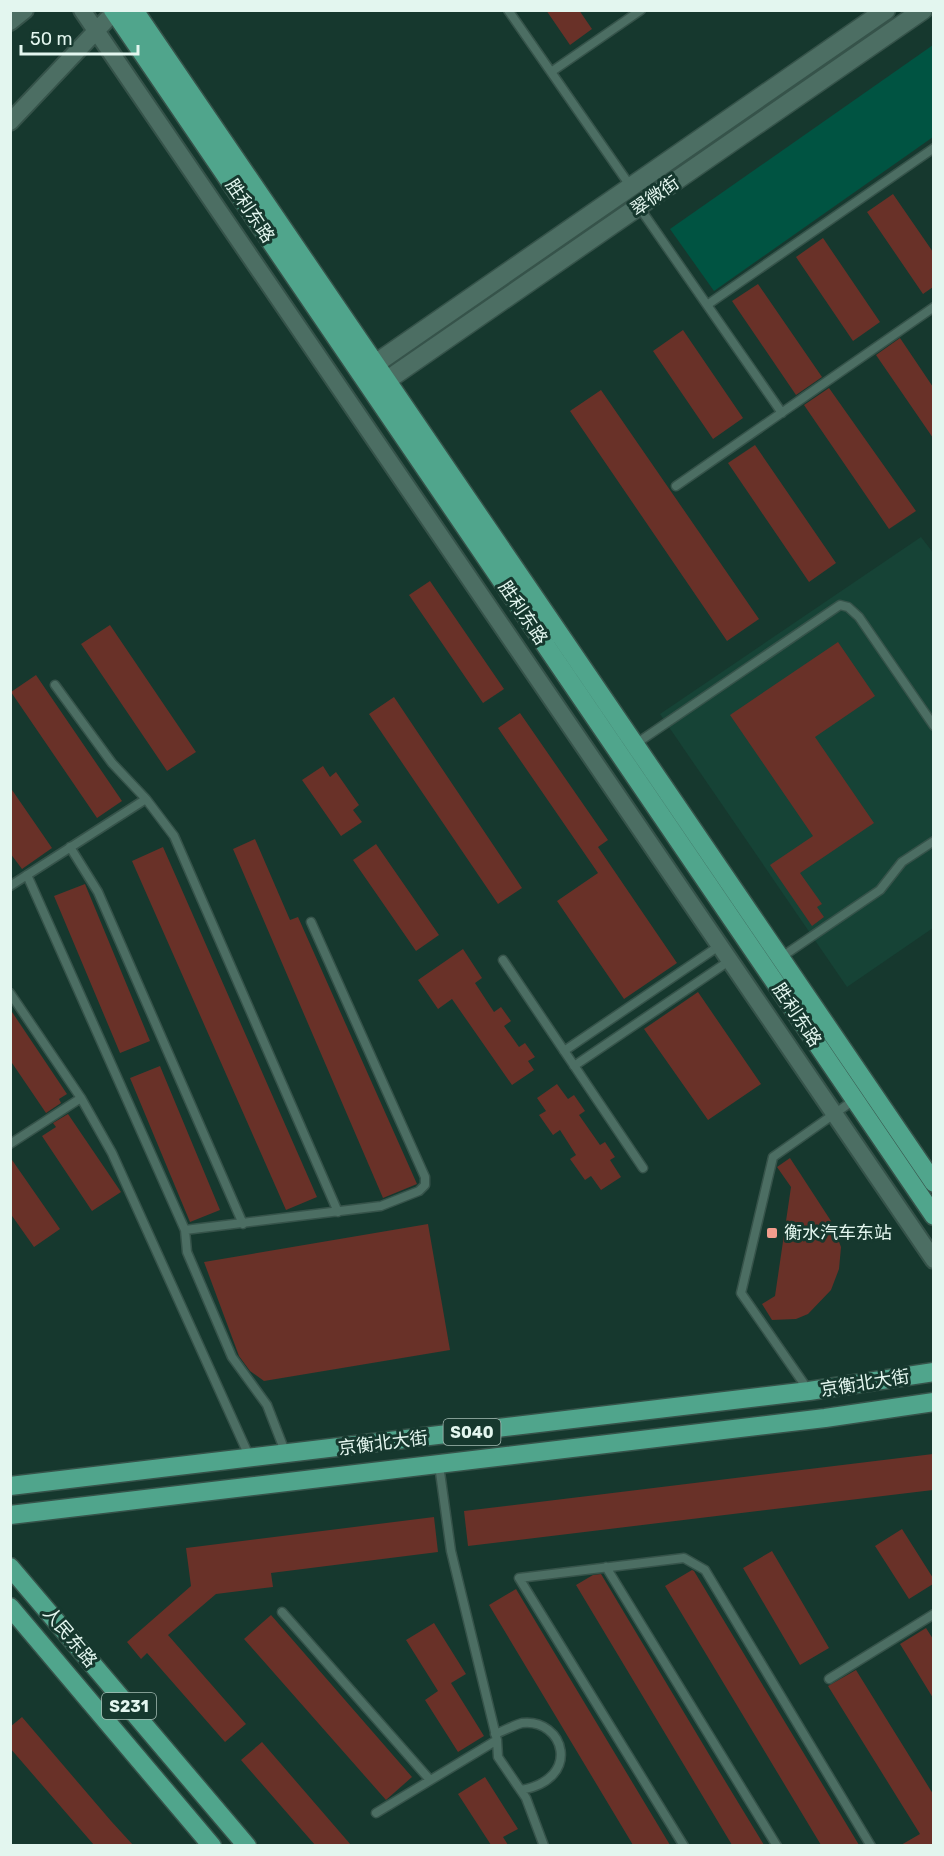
<svg xmlns="http://www.w3.org/2000/svg" width="944" height="1856" viewBox="0 0 944 1856" font-family="Rubik,'Noto Sans SC',sans-serif">
<style>
.built{fill:#164336}
.green{fill:#005442}
.building{fill:#693128}
.lines{fill:none;stroke-linecap:round;stroke-linejoin:round}
.lane-casing{stroke:#36534a;stroke-width:11}
.street-casing{stroke:#36534a;stroke-width:20}
.secondary-casing{stroke:#36534a;stroke-width:21}
.primary-casing{stroke:#36534a;stroke-width:21}
.lane{stroke:#4c6e63;stroke-width:8}
.street{stroke:#4c6e63;stroke-width:16}
.secondary{stroke:#4c6e63;stroke-width:18}
.primary{stroke:#50a58c;stroke-width:18}
.poi-dot{fill:#f49d8d;stroke:#16382e;stroke-width:2}
.labels{text-anchor:middle;stroke-width:6;stroke-linejoin:round;paint-order:stroke}
.shield{fill:#16382e;stroke:#a6bdb5;stroke-width:1.5}
.shield-label{font-size:16px;font-weight:bold;fill:#e3f6ef}
.street-label{font-size:18px;fill:#e3f6ef;stroke:#16382e}
.poi-label{font-size:18px;fill:#e3f6ef;stroke:#16382e;text-anchor:start}
</style>
<rect width="100%" height="100%" fill="#16382e"/>
<!-- built -->
<path class="built" d="M921 537 934 554 933 928 847 987 660 714Z"/>
<!-- green -->
<path class="green" d="M933 45V137L714 291 670 229Z"/>
<!-- building -->
<path class="building" d="M546 10H579L592 29 570 45Z
M893 194 933 252V287L923 294 867 212Z
M823 238 880 322 853 341 796 257Z
M758 284 822 377 796 395 732 301Z
M683 330 743 418 713 439 653 351Z
M900 338 933 387V438L876 355Z
M829 388 916 511 889 529 804 405Z
M601 390 759 619 727 641 570 411Z
M755 445 836 563 809 582 728 463Z
M430 581 504 689 483 703 409 595Z
M110 625 196 752 167 771 81 644Z
M838 642 875 696 815 737 874 823 800 873 822 904 817 907 824 917 812 926 770 865 813 836 730 715Z
M36 675 122 801 97 818 11 692Z
M394 697 522 888 498 904 369 714Z
M520 713 608 840 598 847 677 963 624 999 557 901 598 873 498 728Z
M323 766 330 777 336 772 359 805 353 810 362 822 341 836 302 780Z
M10 787 52 848 22 869 10 853Z
M255 839 290 920 298 917 417 1184 383 1198 233 849Z
M376 844 439 935 416 951 353 860Z
M163 847 317 1197 286 1210 132 861Z
M85 884 150 1041 120 1053 54 896Z
M463 949 482 978 475 983 494 1012 501 1007 511 1021 504 1026 519 1047 525 1043 535 1057 528 1061 534 1070 512 1085 452 999 438 1009 418 980Z
M698 992 761 1084 708 1120 644 1029Z
M10 1009 67 1094 59 1099 61 1103 46 1113 10 1060Z
M160 1066 220 1210 190 1222 130 1078Z
M557 1084 568 1099 574 1095 585 1111 579 1115 600 1145 605 1142 615 1157 610 1160 621 1177 601 1190 591 1176 585 1180 570 1159 576 1155 560 1130 553 1135 539 1115 546 1111 537 1098Z
M68 1114 121 1192 92 1211 42 1136 56 1127 53 1123Z
M10 1157 60 1229 34 1247 10 1213Z
M790 1158 831 1221 841 1247 839 1269 831 1290 808 1314 796 1319 772 1320 762 1304 775 1296 791 1187 777 1167Z
M428 1224 450 1350 264 1381 250 1371 239 1356 204 1262Z
M933 1454V1490L468 1546 464 1511Z
M434 1517 438 1552 271 1573 273 1587 216 1594 168 1635 246 1724 225 1742 147 1653 141 1659 127 1642 191 1586 186 1548Z
M902 1529 933 1578V1584L909 1599 875 1546Z
M772 1551 829 1648 800 1665 743 1568Z
M692 1570 694 1571 859 1845H821L665 1586Z
M601 1574 719 1771 764 1845H732L576 1585 593 1575Z
M516 1589 578 1692 670 1845H633L489 1605Z
M271 1615 412 1777 386 1800 244 1639Z
M434 1623 466 1674 451 1683 484 1736 458 1752 425 1700 438 1691 406 1640Z
M926 1628 933 1639V1698L900 1644Z
M856 1670 933 1794V1845H901L920 1834 828 1686Z
M22 1717 111 1821 133 1845H94L10 1748V1727Z
M262 1742 351 1845H315L241 1760Z
M485 1777 518 1829 503 1837 508 1845H491L458 1794Z"/>
<g class="lines">
<!-- lane casing -->
<g class="lane-casing">
<path id="lane" d="M508 10 631 187
M551 72 641 10
M639 207 782 413
M707 305 934 148
M676 486 934 307
M55 685 112 763 146 799 174 836 338 1212
M634 745 840 605 848 607 859 617 934 726
M70 847 98 892 243 1224
M27 875 185 1230 187 1252 232 1357 267 1405 286 1454
M10 886 146 799
M780 958 880 890 902 862 934 841
M503 960 643 1168
M10 993 81 1098 112 1153 250 1458
M564 1051 719 946
M574 1066 729 961
M10 1144 81 1098
M185 1230 381 1206 419 1191 425 1185V1177L311 922
M809 1391 741 1293 773 1157 854 1100
M439 1465 451 1551 497 1740 498 1757 526 1798 544 1846
M606 1567 777 1846
M282 1612 430 1780
M829 1679 934 1614
M495 1734C504 1731 514 1725 522 1723 564 1718 583 1779 521 1790
M376 1813 497 1740
M684 1846 519 1578 684 1558 705 1570 871 1846"/>
</g>
<!-- street casing -->
<g class="street-casing">
<path id="street" d="M82 10 934 1260
M10 22 25 10
M10 122 114 12"/>
</g>
<!-- secondary casing -->
<g class="secondary-casing">
<path id="secondary" d="M375 364 886 10
M386 381 923 10"/>
</g>
<!-- primary casing -->
<g class="primary-casing">
<path id="primary" d="M113 10 934 1216
M134 10 934 1183
M10 1486 809 1391 934 1372
M10 1515 825 1418 934 1402
M10 1567 247 1846
M10 1607 212 1846"/>
</g>
<!-- lane -->
<use href="#lane" class="lane"/>
<!-- street -->
<use href="#street" class="street"/>
<!-- secondary -->
<use href="#secondary" class="secondary"/>
<!-- primary -->
<use href="#primary" class="primary"/>
</g>
<!-- markers -->
<rect class="poi-dot" x="766" y="1227" width="12" height="12" rx="3"/>
<g class="labels">
<!-- shield labels -->
<g class="shield">
<rect x="443.5" y="1419" width="57" height="26" rx="4.5"/>
<rect x="102" y="1693" width="54" height="26" rx="4.5"/>
</g>
<g class="shield-label">
<text x="472" y="1438">S040</text>
<text x="129" y="1712">S231</text>
</g>
<!-- street labels -->
<g class="street-label">
<text transform="translate(655 196) rotate(-35)" y="6">翠微街</text>
<text transform="translate(250 211) rotate(56)" y="6">胜利东路</text>
<text transform="translate(523 613) rotate(56)" y="6">胜利东路</text>
<text transform="translate(797 1015) rotate(56)" y="6">胜利东路</text>
<text transform="translate(865 1383) rotate(-9)" y="6">京衡北大街</text>
<text transform="translate(383 1443) rotate(-7)" y="6">京衡北大街</text>
<text transform="translate(70 1637) rotate(50)" y="6">人民东路</text>
</g>
<!-- poi labels -->
<g class="poi-label">
<text x="784" y="1239">衡水汽车东站</text>
</g>
</g>
<!-- border -->
<rect width="944" height="1856" fill="none" stroke="#e3f6ef" stroke-width="24"/>
<!-- scale -->
<path d="M21 45v9h117v-9" fill="none" stroke="#e3f6ef" stroke-width="3"/>
<text x="30" y="45" font-size="18" fill="#e3f6ef" stroke="#16382e" stroke-width="4.5" paint-order="stroke">50 m</text>
</svg>
